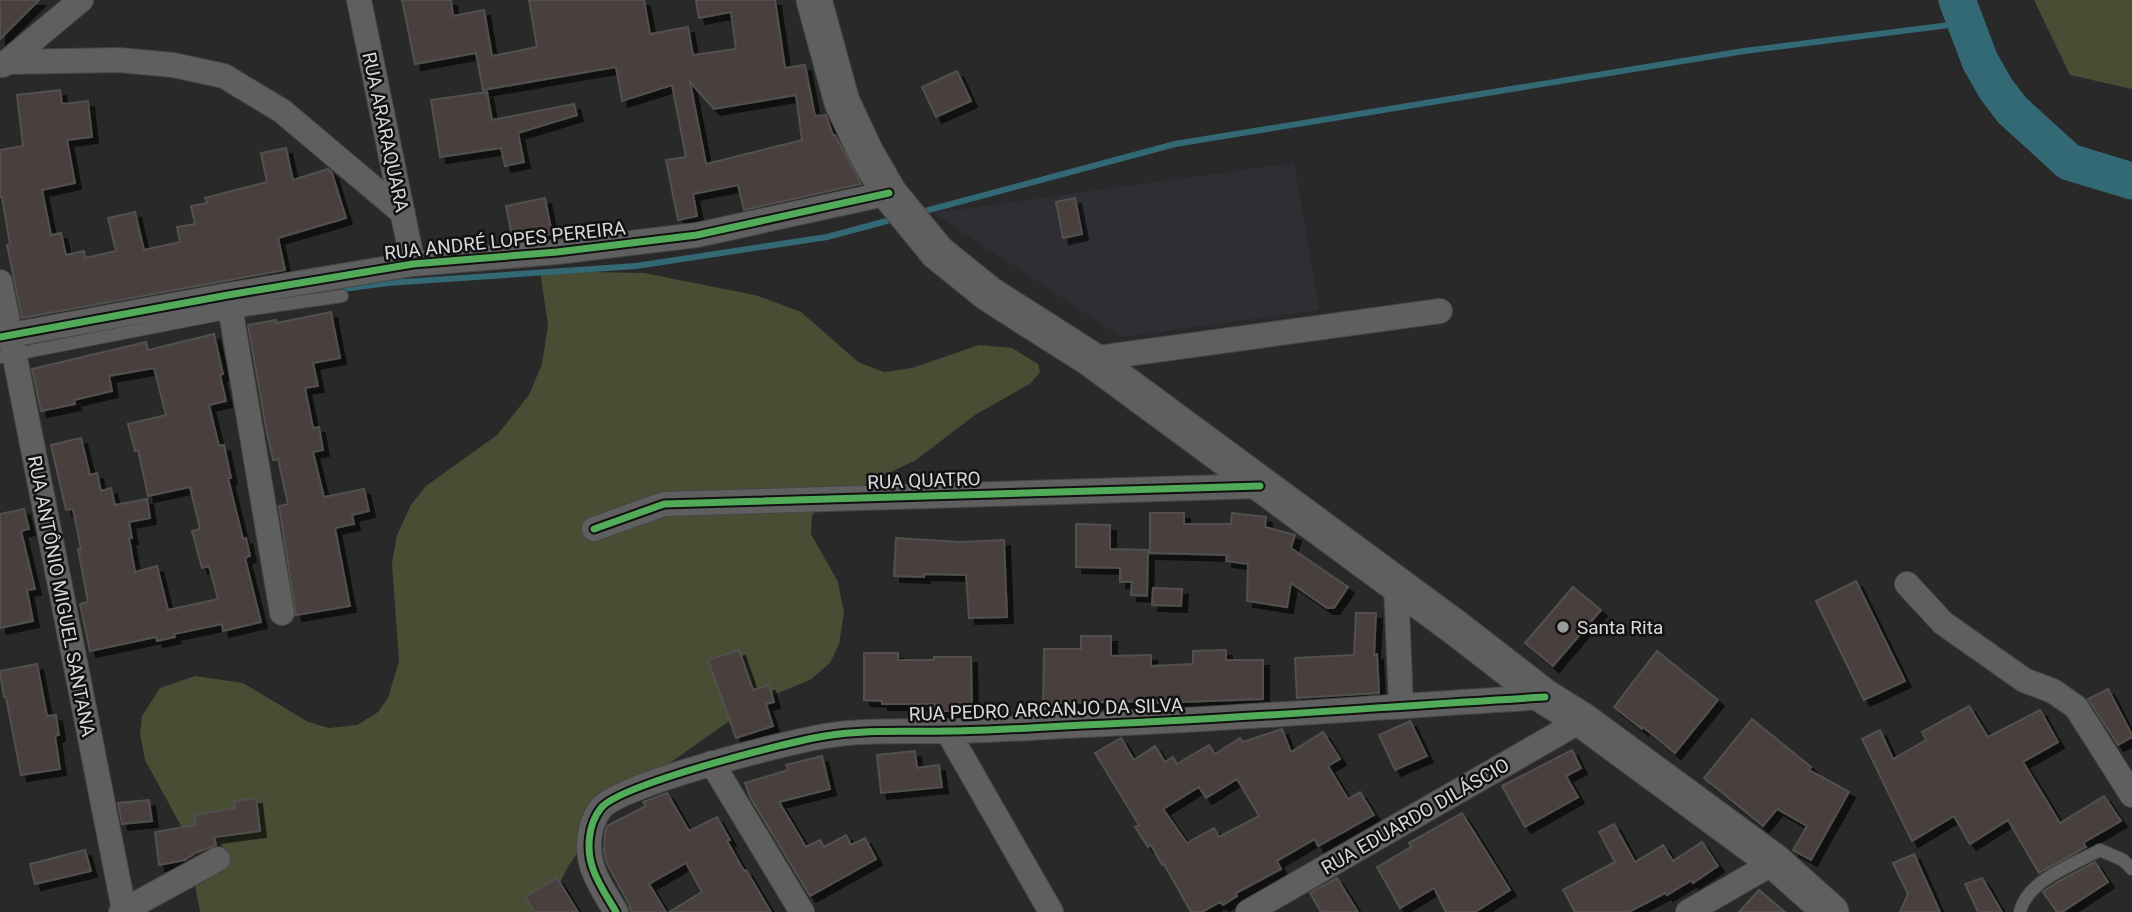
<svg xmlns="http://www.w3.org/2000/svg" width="2132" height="912" viewBox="0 0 2132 912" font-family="Roboto,sans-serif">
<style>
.built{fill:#302e35}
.green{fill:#484d34}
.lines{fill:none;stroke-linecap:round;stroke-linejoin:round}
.stream{stroke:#336875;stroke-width:6}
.river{stroke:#336875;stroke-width:37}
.building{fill:#48413e;stroke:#515050;stroke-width:2;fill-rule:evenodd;filter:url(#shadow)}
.service-casing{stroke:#464647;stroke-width:14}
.minor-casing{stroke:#464647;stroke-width:26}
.secondary-casing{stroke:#464647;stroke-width:37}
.service{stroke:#5f5f60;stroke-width:12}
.minor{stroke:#5f5f60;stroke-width:24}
.secondary{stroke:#5f5f60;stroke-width:35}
.cycleway-casing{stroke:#121112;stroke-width:11}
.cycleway{stroke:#51ab58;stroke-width:7}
.poi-dot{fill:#9b9b9c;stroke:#121112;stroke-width:2.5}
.labels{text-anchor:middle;stroke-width:5;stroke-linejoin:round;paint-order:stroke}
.street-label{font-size:19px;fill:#d9d9da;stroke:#121112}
.poi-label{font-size:19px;fill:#d9d9da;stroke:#121112;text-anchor:start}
</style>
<defs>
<filter id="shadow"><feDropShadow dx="6" dy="6" stdDeviation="0" flood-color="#0009"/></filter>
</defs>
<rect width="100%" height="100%" fill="#29292a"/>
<!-- built -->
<path class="built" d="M1294 163 1319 310 1121 337 934 213Z"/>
<!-- green -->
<path class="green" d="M2034 0H2132V89L2070 75Z
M540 271 644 273 755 295 801 312 858 362 884 372 912 368 979 345 1012 348 1038 364 1040 372 1031 383 975 415 916 460 820 506 812 516 811 534 838 582 844 613 839 644 830 663 810 680 756 702 636 787 598 824 569 865 553 896 552 912H200L186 835 145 760 140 734 142 716 160 688 195 676 243 683 308 722 329 728 357 725 378 712 388 698 399 661 392 563 397 535 411 505 426 486 497 435 529 395 542 364 548 325Z"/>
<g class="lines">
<!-- stream -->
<path class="stream" d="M925 211 1175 144 1744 51 1965 23
M312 293 388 283 636 266 827 237 887 221"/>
<!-- river -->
<path class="river" d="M1957 0 1980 61 1996 89 2012 110 2069 162 2132 181"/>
</g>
<!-- building -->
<path class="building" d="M0 0H39L0 39Z
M402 0H451L453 16 484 10 492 56 537 47 529 0H644L650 34 688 27 693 55 736 49 731 12 699 18 696 0H775L785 68 805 65 815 116 826 115 833 135H835L861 184 744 210 738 185 693 194 697 216 678 220 666 160 686 157 672 85 622 101 616 67 483 90 476 53 415 64ZM690 82 714 109 796 95 802 140 706 164Z
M957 71 971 101 936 117 922 87Z
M60 90 62 104 88 101 92 137 67 140 75 183 42 190 51 235 61 233 66 255 84 251 85 258 116 251 108 218 135 212 144 250 180 242 177 227 195 224 191 206 207 203 205 198 267 182 261 153 286 148 293 180 328 169 332 173 346 218 278 238 285 270 22 318 7 245 10 244 2 197H0V150L23 146 17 95Z
M487 92 492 120 574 104 577 115 518 133 524 162 505 166 501 148 440 157 431 100Z
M545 198 552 234 513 241 506 206Z
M1075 198 1082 234 1063 238 1056 202Z
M331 312 340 358 313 363 318 386 305 388 313 428 319 427 323 450 313 452 324 497 364 489 369 511 352 515 354 524 335 528 350 606 296 615 279 506 288 504 278 459 273 460 266 428 248 325 276 320 277 323Z
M214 334 223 374 220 375 226 401 209 405 219 446 224 445 231 478H228L243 539 246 538 250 556 245 558 261 622 223 631 222 624 174 634 175 637 157 641 156 637 90 651 80 604 88 602 78 549H81L73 509 66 510 51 445 81 438 90 475 97 473 101 491 111 488 115 505 147 499 150 518 129 522 132 538H129L135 572 157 566 168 610 218 599 209 566 202 568 192 531 200 529 190 487 148 496 138 450 135 451 128 424 166 415 154 368 109 376 112 391 74 400 75 404 41 411 32 369 146 342 148 350Z
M24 509 29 529 21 531 35 589 27 590 33 621 0 628V514Z
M1150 513H1184V524H1231L1232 513 1266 517 1265 527 1295 535 1291 548 1348 587 1334 608H1327L1291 583 1287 607 1247 601 1248 564 1226 561 1227 555 1150 553Z
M1076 524 1110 525V549L1148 550 1147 596 1131 595 1132 582H1120V568L1076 567Z
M896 538 960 542 1004 540 1007 617 969 618 966 575 924 574V577L894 576Z
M1856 581 1905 681 1864 700 1816 601Z
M1573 587 1601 610 1553 666 1525 643Z
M1153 588 1182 589 1181 606 1152 605Z
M1356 613H1376L1374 655 1377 654 1379 693 1297 698 1295 658 1354 655Z
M1081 636H1111V656L1151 655V666L1193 664V651L1226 650V660H1263V699L1155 703V701L1060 703V709H1043L1044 649H1081Z
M739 650 753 690 769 685 774 702 766 704 773 726 736 738 708 660Z
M1657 651 1718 700 1675 753 1643 727 1642 729 1614 707Z
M864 653H898V660H934V657H971L972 711H935V704H882V701L864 700Z
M37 664 47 716 56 715 59 735 55 736 60 769 21 775 6 697H4L0 671Z
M2108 689 2132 735V737L2118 745 2088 699Z
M1969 706 1988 737 2040 710 2058 742 2023 762 2060 823 2104 796 2121 821 2083 843 2086 847 2039 873 2008 820 1970 844 1954 816 1912 841 1862 739 1880 730 1893 759 1926 740 1922 732Z
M1752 719 1811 767 1809 770 1849 792 1811 860 1793 850 1807 826 1777 809 1763 826 1704 778Z
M1410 721 1427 756 1395 770 1379 735Z
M1282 729 1291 752 1323 732 1340 759 1328 766 1348 799 1360 792 1374 815 1318 846 1315 839 1277 861 1281 869 1236 893 1237 896 1223 905 1220 902 1202 912H1191L1164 864 1162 865 1151 845 1148 847 1135 827 1139 825 1095 753 1121 738 1134 760 1155 746 1165 762 1173 757 1177 764 1209 745 1215 754 1240 738 1243 742ZM1237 779 1259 816 1219 837 1214 828 1187 843 1163 809 1199 787 1206 798Z
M1572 750 1581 768 1566 776 1578 797 1525 827 1502 786Z
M915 751 917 768 939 765 942 787 881 793 877 755Z
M822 756 830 789 779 802 806 847 820 840 824 847 846 835 851 845 865 838 876 859 810 896 750 797 745 783 788 770 786 765Z
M667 793 689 831 717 817 730 840 727 841 744 871 746 870 771 912H669L702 892 686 863 649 884 666 912H631L629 904 607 864 604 852 605 833 607 826 646 806 643 802Z
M256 798 260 831 214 837 216 845 195 853 185 860 159 865 155 832 196 825 194 815 235 808 234 801Z
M149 800 152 821 122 824 118 803Z
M1462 813 1510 890 1475 912H1446L1434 888 1400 908 1377 867 1411 847 1409 843Z
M1614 824 1635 862 1663 845 1673 861 1702 842 1718 866 1693 883 1692 880 1667 895 1665 893 1629 912H1575L1563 890 1615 862 1599 832Z
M85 850 91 871 35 884 30 864Z
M1914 854 1940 912H1900L1908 894 1893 863Z
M2095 862 2108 882 2062 912H2057L2043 892 2057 882Z
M557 878 578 912H534L525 897Z
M1337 878 1358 912H1321L1310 893Z
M1982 878 2002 912H1978L1965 884Z
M1759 890 1785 912H1739Z"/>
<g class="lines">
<!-- service casing -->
<g class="service-casing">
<path id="service" d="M0 357 231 312 342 296
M2020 912C2026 881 2074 864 2100 850L2123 860 2132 869"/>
</g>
<!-- minor casing -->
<g class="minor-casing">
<path id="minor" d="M359 0 413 264
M7 62 119 60 173 65 224 76 282 111 403 213
M3 65 81 0
M0 282 124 910
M228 295 282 613
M0 337 228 295 413 264 557 252 697 235 889 193
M1091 359 1440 311
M594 529 664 504 1260 486
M1396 584 1401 706
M1907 584 1943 623 2024 680 2053 691 2076 707 2132 795
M948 732 1051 912
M712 763 802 912
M121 912 218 859
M616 912C608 898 598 884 593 869 586 850 588 824 601 808 621 784 787 742 825 736 866 729 907 732 949 731 993 731 1038 727 1083 725 1237 719 1391 706 1545 697
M1248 912 1582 720
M1688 912 1775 862"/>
</g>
<!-- secondary casing -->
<g class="secondary-casing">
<path id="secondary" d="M814 0 842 102 866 153 889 193 937 252 989 294 1091 359 1456 628 1545 697 1582 720 1775 862 1831 912"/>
</g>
<!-- service -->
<use href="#service" class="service"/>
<!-- minor -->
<use href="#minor" class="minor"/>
<!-- secondary -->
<use href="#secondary" class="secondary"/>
<!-- cycleway casing -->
<g class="cycleway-casing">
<path id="cycleway" d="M0 337 228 295 413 264 557 252 697 235 889 193
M594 529 664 504 1260 486
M616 912C608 898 598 884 593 869 586 850 588 824 601 808 621 784 787 742 825 736 866 729 907 732 949 731 993 731 1038 727 1083 725 1237 719 1391 706 1545 697"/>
</g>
<!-- cycleway -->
<use href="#cycleway" class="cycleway"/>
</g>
<!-- markers -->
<circle class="poi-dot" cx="1563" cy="627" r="7"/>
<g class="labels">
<!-- street labels -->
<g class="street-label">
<text transform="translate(386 132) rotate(78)" y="7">RUA ARARAQUARA</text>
<text transform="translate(505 240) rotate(-6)" y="7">RUA ANDRÉ LOPES PEREIRA</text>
<text transform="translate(924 480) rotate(-2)" y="7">RUA QUATRO</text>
<text transform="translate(62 596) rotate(79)" y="7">RUA ANTÔNIO MIGUEL SANTANA</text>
<text transform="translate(1046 709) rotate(-2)" y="7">RUA PEDRO ARCANJO DA SILVA</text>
<text transform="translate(1415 816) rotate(-30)" y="7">RUA EDUARDO DILÁSCIO</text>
</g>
<!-- poi labels -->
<g class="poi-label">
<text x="1577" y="634">Santa Rita</text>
</g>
</g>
</svg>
